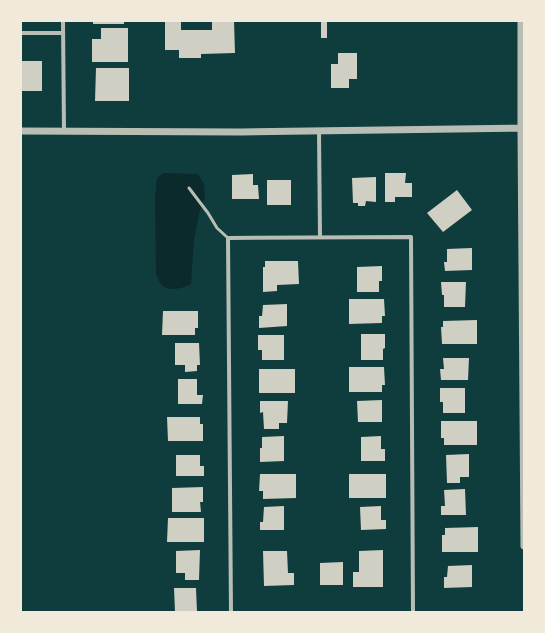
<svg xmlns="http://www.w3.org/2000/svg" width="545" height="633" viewBox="0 0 545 633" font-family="'IBM Plex Sans',sans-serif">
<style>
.water{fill:#0a2a2b}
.building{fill:#cfcfc3}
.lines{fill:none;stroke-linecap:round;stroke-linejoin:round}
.service{stroke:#b8beb3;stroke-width:3}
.minor{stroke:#b8beb3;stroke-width:4}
.tertiary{stroke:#b8beb3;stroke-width:7}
</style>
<rect width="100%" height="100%" fill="#0f3d3e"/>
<!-- water -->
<path class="water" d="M163 173 198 174 204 184 205 197 199 214 194 240 191 284C183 288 172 292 163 286 160 284 158 278 156 275L155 198 157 178Z"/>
<!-- building -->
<path class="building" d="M93 21H124V24H93Z
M212 21H234L235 53 201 54V58H179V50H165V22H181V30H212Z
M321 21H327V38H321Z
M101 28H128V62H92V39H101Z
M338 53H357V79H349V88H331V64H338Z
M21 61H42V91H21Z
M96 68H129V101H95Z
M385 173H406L405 183H412V197H395V202H385Z
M253 174V185H258L259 199H232V175Z
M376 177V202L366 201 365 206H358V203H353L352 178Z
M267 180H291V205H267Z
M457 190 472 210 443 232 427 213Z
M472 248V270L445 271 444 262H447V249Z
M265 261H298L299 284 277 285V291L263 292V267H265Z
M382 266V281H379V292H357V267Z
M441 282H466L465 307H444V295H442Z
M349 299H384L385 316H382V323L349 324Z
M287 304V326L259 328V316H262L263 305Z
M163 311H198V328H195V335H162Z
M477 320V344H442L441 327H443V321Z
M361 334H385V348L383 349V360H361Z
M258 335H284V360H262V350H258Z
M175 343H199L200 365H197V371L185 372V365H175Z
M443 358H469L468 380H441L440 369H444Z
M349 367H384L385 385H382V392H349Z
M259 369H295V393H259Z
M178 379H197V395H203L202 404H178Z
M440 388H465V413H443V402H440Z
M382 400V422H358L357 401Z
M260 401H288L287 423H279V429H264L263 412 260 413Z
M167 417H200V424H203V441H168Z
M441 421H477V445H444V438H441Z
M284 436V461L260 462V448H262V437Z
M381 436V449H385V461H361V437Z
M469 454V477H460V483H447L446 455Z
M176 455H200V466H204V476H176Z
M260 474H296V498L263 499V491H259Z
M349 474H386V498H349Z
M203 487V502H200L201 512H172V488Z
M465 489 466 515H441V506H445L444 490Z
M284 506V530H260V522H263L264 507Z
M381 506V520H386V529L361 530 360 507Z
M168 518H204V542H167Z
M478 527V552H442V535H445V528Z
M200 550 199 580H185V573H176V551Z
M383 550V587H353V572H359V551Z
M263 551H287L288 573H294V585L264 586Z
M343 562V585H320V563Z
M472 565V587L444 588V577H447L448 566Z
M174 588H196L197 612H175Z"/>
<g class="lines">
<!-- service -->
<path class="service" d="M189 188 208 213 217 228 228 238"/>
<!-- minor -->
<path class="minor" d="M63 21 64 131
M21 33H63
M319 131 320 237
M231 612 228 238 411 237 413 612"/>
<!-- tertiary -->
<path class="tertiary" d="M521 21V128L524 546
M21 131 241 132 524 128"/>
</g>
<!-- border -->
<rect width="545" height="633" fill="none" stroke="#f1e9da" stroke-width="44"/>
</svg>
